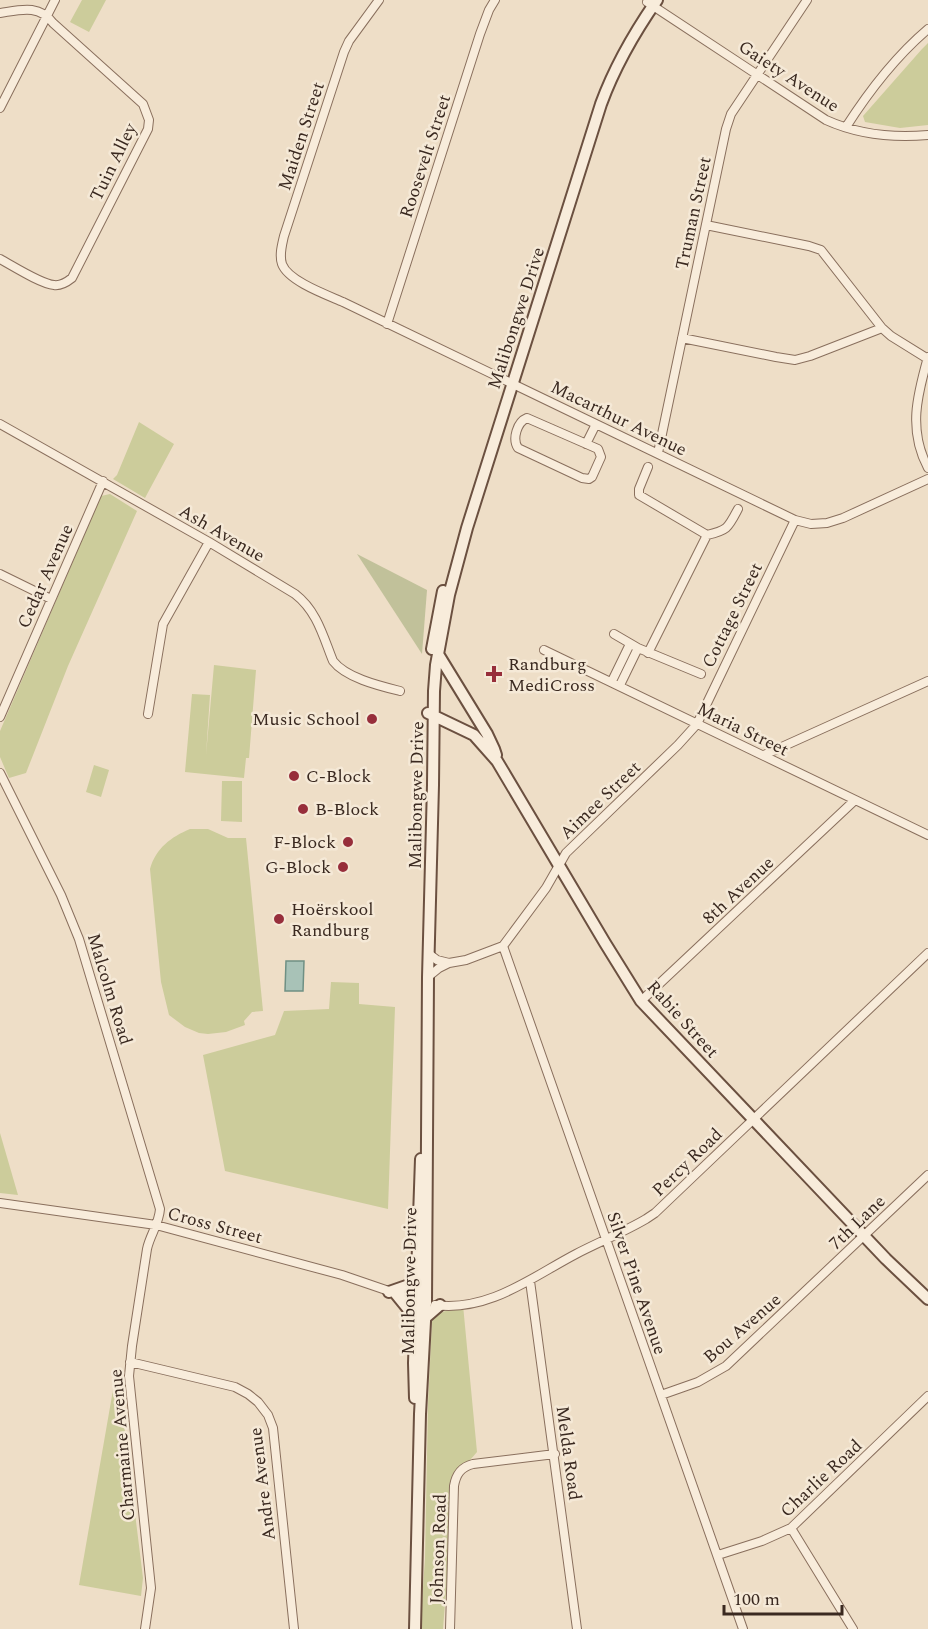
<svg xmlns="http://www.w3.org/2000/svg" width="928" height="1629" viewBox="0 0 928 1629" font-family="Spectral,serif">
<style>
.green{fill:#cccc9b}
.cemetery{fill:#c1c19a}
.water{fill:#a8c2b7;stroke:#6f9084;stroke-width:1.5}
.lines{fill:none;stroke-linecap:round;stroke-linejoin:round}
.street-casing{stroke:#896f5d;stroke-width:10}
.secondary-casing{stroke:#6b5040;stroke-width:14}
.street{stroke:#f8ecdb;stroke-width:8}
.secondary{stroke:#f8ecdb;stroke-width:10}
.poi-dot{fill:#972e3b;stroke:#f5e9d7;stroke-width:2}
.labels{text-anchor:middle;stroke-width:5;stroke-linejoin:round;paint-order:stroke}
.street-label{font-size:18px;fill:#3a2920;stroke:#f5e9d7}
.poi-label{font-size:18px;fill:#3a2920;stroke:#f5e9d7;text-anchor:start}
</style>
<rect width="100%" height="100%" fill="#eedec7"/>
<!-- green -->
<path class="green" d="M82 0H106L89 32 70 22Z
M928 43V125L900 128 865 122 863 116 922 49Z
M139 422 174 444 145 498 113 479 117 475Z
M110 494 137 511 68 666 26 773 9 778 0 757V731L101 496Z
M214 665 256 670 249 758H246L244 778 185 772 192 694 210 695 206 755Z
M94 765 109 770 101 797 86 792Z
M222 781H242V822L221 821Z
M190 829H208L228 838H246L263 1011 252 1012 244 1021 245 1025 226 1032 208 1034 199 1033 185 1027 169 1015 161 982 150 869C156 848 171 837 190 829Z
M331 982 359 983V1004L395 1007 388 1209 225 1171 203 1055 275 1035 284 1011 329 1009Z
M0 1133 18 1195 0 1193Z
M463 1305 477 1452 464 1467 454 1491 443 1629H420L425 1559 428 1404 432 1321 437 1314Z
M117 1367 143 1578 141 1596 79 1585Z"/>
<!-- cemetery -->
<path class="cemetery" d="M357 554 427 590 422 654Z"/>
<!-- water -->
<path class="water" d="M286 961H304L303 991H285Z"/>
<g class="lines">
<!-- street casing -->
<g class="street-casing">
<path id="street" d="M379 0 349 41 344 52 284 236C282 245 279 255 282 264 288 281 327 295 343 302L795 520 811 524 827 523 843 518 928 479
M647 2 826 120C857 134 894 138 928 135
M0 13C20 10 39 4 53 23L143 104 149 120 148 129 72 278C67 282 61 286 54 285 41 284 13 266 0 259
M0 108 55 0
M846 127C869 91 895 57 928 29
M706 225 809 246 821 250 882 328 891 336 928 359
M387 324 480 34 489 10 495 0
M682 338 776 357 795 360 810 356 882 328
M928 357C917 396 908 430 928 468
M527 418 598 449 601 457 592 477 589 479 582 478 518 448C512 439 517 422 527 418Z
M0 424 209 542 295 594C317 611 323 636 333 661 346 678 380 686 400 691
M586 444 596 424
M658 453 726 129 731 114 807 0
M648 467 639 489V495L707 535C728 530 728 528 738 509
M0 574 51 599
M614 634 638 648 701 674
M544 650 928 835
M648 653 707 535
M612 681 630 644
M620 685 638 648
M148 714 163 624 209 542
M0 717 103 481
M764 755 928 681
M0 773 61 895 79 939 160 1209C159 1224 150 1235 147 1249L132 1346 129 1376 151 1588 145 1629
M503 946 743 1629
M429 954 437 960 449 963
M428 977 439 968 449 963 466 960 503 946 546 888 566 853 678 745 697 724 795 520
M641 1001 855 800
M0 1203 156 1225 342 1275 421 1302
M530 1281 577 1629
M435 1305C489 1312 532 1277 576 1254 599 1242 624 1232 646 1219L655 1213 928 953
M130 1362 235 1387 248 1394 258 1402 268 1415 273 1428 294 1629
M661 1395 698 1382 726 1366 928 1175
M791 1528 853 1629
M718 1555 762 1541 791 1528 928 1396
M450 1629 454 1486C456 1474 461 1467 473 1464L555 1454"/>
</g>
<!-- secondary casing -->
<g class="secondary-casing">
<path id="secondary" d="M432 649 443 591
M438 654 487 734 494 749 496 755
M428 713 474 735 497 761 605 943 641 1001 886 1259 928 1299
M389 1292 409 1285 416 1277
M396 1294 409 1310 415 1322
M425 1318 440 1305
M415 1398 414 1363 421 1159
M415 1629 420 1414 426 1303 428 977 433 785 434 691 436 665 449 595 467 528 601 104C615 66 634 33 657 0"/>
</g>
<!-- street -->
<use href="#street" class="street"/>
<!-- secondary -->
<use href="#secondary" class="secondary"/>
</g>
<!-- markers -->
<g class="poi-dot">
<path d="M491 665h6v6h6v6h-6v6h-6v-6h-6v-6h6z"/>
<circle cx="372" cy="719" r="6"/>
<circle cx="294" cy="776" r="6"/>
<circle cx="303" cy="809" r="6"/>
<circle cx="348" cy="842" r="6"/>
<circle cx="343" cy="867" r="6"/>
<circle cx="279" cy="919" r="6"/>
</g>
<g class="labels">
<!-- street labels -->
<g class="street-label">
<text transform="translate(789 76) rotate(33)" y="6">Gaiety Avenue</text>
<text transform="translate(301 136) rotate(-72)" y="6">Maiden Street</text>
<text transform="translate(425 156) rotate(-72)" y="6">Roosevelt Street</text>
<text transform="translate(113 162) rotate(-64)" y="6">Tuin Alley</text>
<text transform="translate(693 213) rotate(-78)" y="6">Truman Street</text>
<text transform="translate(516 318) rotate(-72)" y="6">Malibongwe Drive</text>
<text transform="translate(619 418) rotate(26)" y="6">Macarthur Avenue</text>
<text transform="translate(222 533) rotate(30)" y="6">Ash Avenue</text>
<text transform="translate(45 576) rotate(-66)" y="6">Cedar Avenue</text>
<text transform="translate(732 615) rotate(-64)" y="6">Cottage Street</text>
<text transform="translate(743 729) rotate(26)" y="6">Maria Street</text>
<text transform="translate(416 795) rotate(-89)" y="6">Malibongwe Drive</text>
<text transform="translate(600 800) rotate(-44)" y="6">Aimee Street</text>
<text transform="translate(738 890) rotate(-43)" y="6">8th Avenue</text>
<text transform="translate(110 989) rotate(73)" y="6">Malcolm Road</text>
<text transform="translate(683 1019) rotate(48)" y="6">Rabie Street</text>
<text transform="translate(687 1162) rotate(-44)" y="6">Percy Road</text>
<text transform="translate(857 1222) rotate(-44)" y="6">7th Lane</text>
<text transform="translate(215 1225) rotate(15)" y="6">Cross Street</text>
<text transform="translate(409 1281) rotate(-89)" y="6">Malibongwe Drive</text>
<text transform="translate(637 1283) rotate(71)" y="6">Silver Pine Avenue</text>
<text transform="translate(742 1328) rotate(-41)" y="6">Bou Avenue</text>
<text transform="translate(122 1445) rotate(-95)" y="6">Charmaine Avenue</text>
<text transform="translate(569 1453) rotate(82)" y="6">Melda Road</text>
<text transform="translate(821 1478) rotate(-43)" y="6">Charlie Road</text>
<text transform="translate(262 1484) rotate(-97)" y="6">Andre Avenue</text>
<text transform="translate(438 1549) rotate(-88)" y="6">Johnson Road</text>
</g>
<!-- poi labels -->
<g class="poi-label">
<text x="508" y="670">Randburg<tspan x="508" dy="21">MediCross</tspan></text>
<text x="360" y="725" text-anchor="end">Music School</text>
<text x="306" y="782">C-Block</text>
<text x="315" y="815">B-Block</text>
<text x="336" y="848" text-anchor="end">F-Block</text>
<text x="331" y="873" text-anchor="end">G-Block</text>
<text x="291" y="915">Hoërskool<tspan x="291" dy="21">Randburg</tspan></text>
</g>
</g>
<!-- scale -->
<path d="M724 1605v9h118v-9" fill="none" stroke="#3a2920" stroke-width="3"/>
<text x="733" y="1605" font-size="18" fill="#3a2920" stroke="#f5e9d7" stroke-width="4.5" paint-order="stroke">100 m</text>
</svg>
